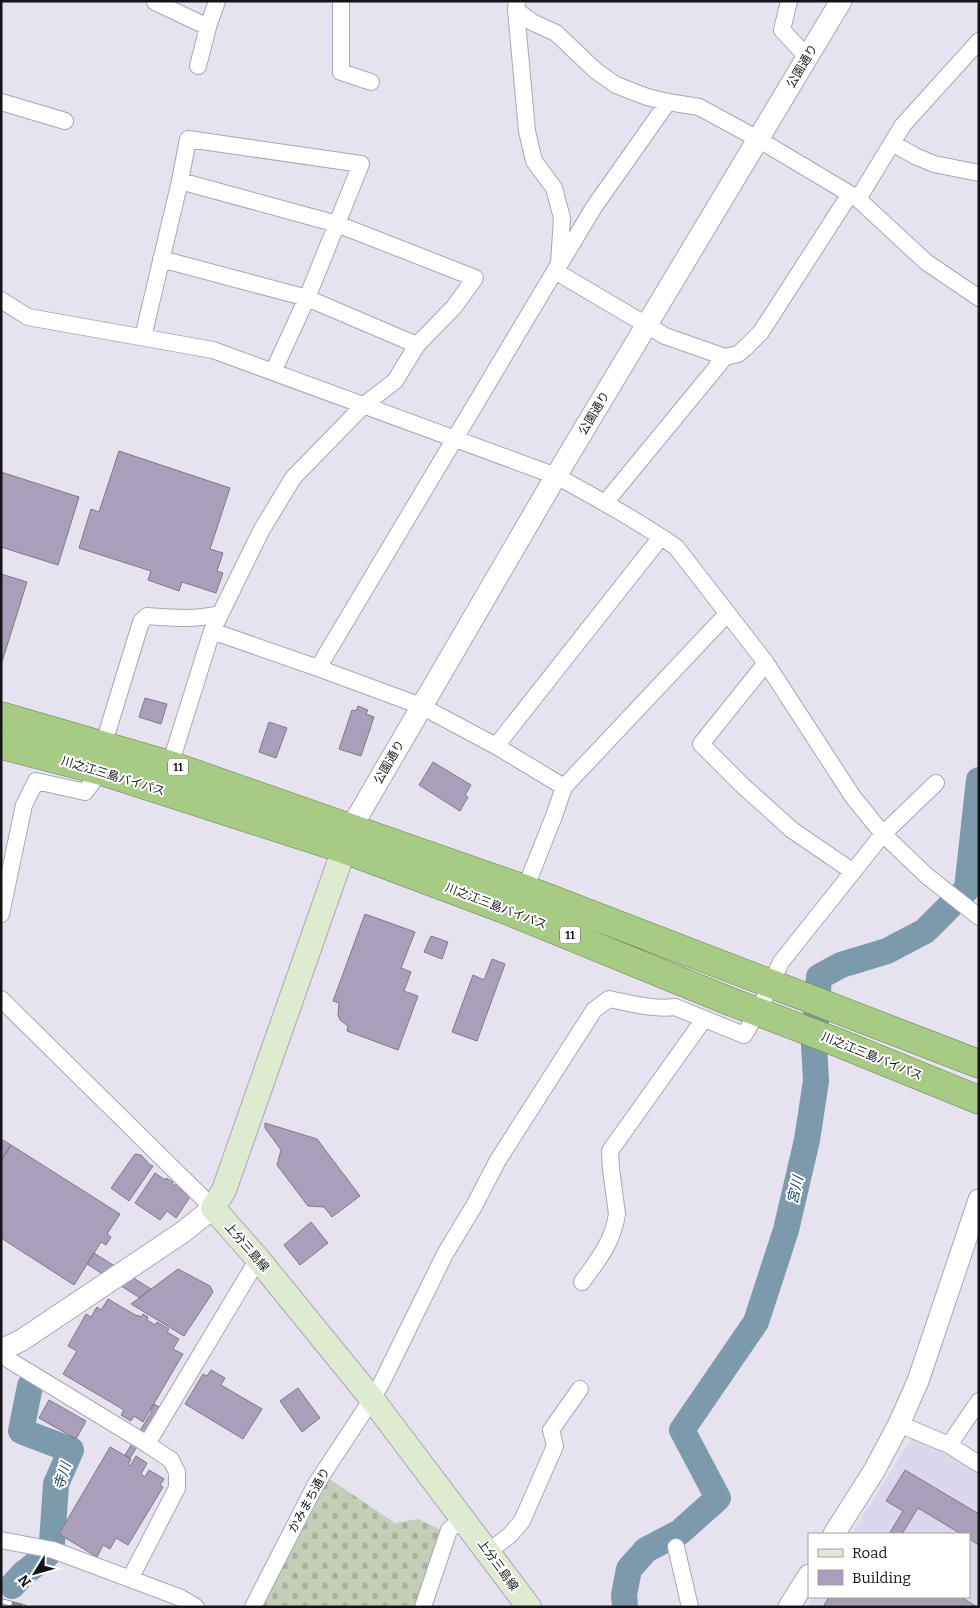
<svg xmlns="http://www.w3.org/2000/svg" width="980" height="1608" viewBox="0 0 980 1608" font-family="Bitter,'Noto Sans JP',serif">
<style>
.education{fill:#ddd7ed}
.cemetery{fill:url(#cemetery-stones)}
.lines{fill:none;stroke-linecap:round;stroke-linejoin:round}
.river{stroke:#7d99ac;stroke-width:26}
.building{fill:#aa9fbb;stroke:#7e7986}
.minor-casing{stroke:#aba6b4;stroke-width:18}
.tertiary-casing{stroke:#aba6b4;stroke-width:23}
.secondary-casing{stroke:#aba6b4;stroke-width:26}
.trunk-casing{stroke:#65824a;stroke-width:29}
.minor{stroke:#fff;stroke-width:16}
.tertiary{stroke:#fff;stroke-width:21}
.secondary{stroke:#deebd1;stroke-width:24}
.trunk{stroke:#a7ca84;stroke-width:28}
.rail-casing{stroke:#86838c;stroke-width:5.5}
.rail{stroke:#fff;stroke-width:4;stroke-dasharray:11;stroke-linecap:butt}
.labels{text-anchor:middle;stroke-width:4;stroke-linejoin:round;paint-order:stroke}
.shield{fill:#fff;stroke:#5a5a5d;stroke-width:1}
.shield-label{font-size:11px;font-weight:bold;fill:#141317}
.street-label{font-size:12px;fill:#141317;stroke:#fff}
.water-label{font-size:14px;font-style:italic;fill:#174966;stroke:#fff}
</style>
<defs>
<pattern id="cemetery-stones" width="16" height="16" patternUnits="userSpaceOnUse" patternTransform="scale(1.25)"><rect width="16" height="16" fill="#c3ceb6"/><path d="M2 7V4a2 2 0 0 1 4 0v3zM10 15v-3a2 2 0 0 1 4 0v3z" fill="#a7b09c"/></pattern>
</defs>
<rect width="100%" height="100%" fill="#e7e2f0"/>
<!-- education -->
<path class="education" d="M916 1431 979 1471V1607H808L814 1597H969V1534H852Z"/>
<!-- cemetery -->
<path class="cemetery" d="M325 1476 395 1523 418 1519 443 1531 415 1607H259Z"/>
<g class="lines">
<!-- river -->
<path class="river" d="M12 1586 23 1574 47 1555 52 1543 56 1484 71 1450 21 1431 30 1386
M625 1607 624 1595 629 1569 646 1550 680 1532 718 1498 682 1430 756 1322 786 1230 807 1140 816 1081 814 1045 819 977 841 965 887 951 925 931 967 889 979 780"/>
</g>
<!-- building -->
<path class="building" d="M119 451 230 488 210 549 223 553 217 571 223 573 216 593 182 582 179 591 148 580 151 571 79 548 91 509 99 512Z
M1 472 79 497 58 565 1 547Z
M1 574 27 582 1 665Z
M145 698 167 704 161 724 139 717Z
M358 706 368 710 366 714 374 717 361 756 339 749 352 710 356 711Z
M269 722 287 728 276 758 259 752Z
M433 762 471 785 465 795 468 797 460 811 419 785Z
M365 914 415 932 401 968 411 972 404 991 418 996 398 1050 347 1031 348 1026 340 1020 338 1015 339 1003 333 1001Z
M431 936 448 942 442 959 424 952Z
M492 959 505 964 477 1041 452 1032 473 975 484 980Z
M265 1123 317 1139 360 1196 332 1217 324 1207 308 1206 277 1165 281 1150 265 1128Z
M1 1139 11 1145 1 1160Z
M11 1145 120 1214 107 1234 111 1237 106 1245 101 1242 74 1285 1 1238V1160Z
M135 1154 141 1155 150 1165 153 1166 129 1201 111 1188Z
M155 1173 165 1180 166 1178 173 1182 172 1184 175 1186 176 1184 182 1188 181 1190 190 1197 176 1218 167 1211 160 1220 135 1203Z
M311 1222 328 1243 300 1265 284 1245Z
M94 1253 151 1289 140 1298 87 1264Z
M178 1269 210 1286 213 1292 184 1336 131 1304Z
M108 1299 137 1316V1315L141 1317 143 1314 148 1317 147 1320 155 1325 157 1322 169 1329 167 1332 179 1339 173 1349 183 1354 143 1422 134 1416 131 1421 121 1415 124 1410 63 1374 77 1351 68 1346 86 1314 91 1317 97 1307 101 1310Z
M211 1370 225 1378 221 1385 262 1409 243 1439 185 1404 203 1374 207 1376Z
M298 1388 320 1418 302 1432 280 1401Z
M49 1400 86 1421 76 1439 39 1418Z
M154 1404 161 1408 130 1458 125 1455 152 1411 150 1410Z
M110 1447 131 1459 128 1465 130 1466 136 1456 147 1463 141 1474 145 1477 149 1470 164 1479 160 1485 163 1487 128 1545 116 1538 110 1549 103 1545 97 1557 59 1534Z
M905 1470 979 1514V1545L969 1539V1534H961L918 1508 902 1534H889L903 1511 886 1501Z
M829 1597H961L977 1607H823Z"/>
<g class="lines">
<!-- minor casing -->
<g class="minor-casing">
<path id="minor" d="M341 1V72L371 82
M789 1 782 30 807 57
M155 2 208 27
M516 10 532 22 556 33 596 71 616 85 647 97 668 102 699 107 758 139 850 194 858 199 926 262 979 298
M198 66 208 27 217 1
M1 102 65 121
M892 143 915 156 934 164 979 173
M858 199 903 125 979 41
M161 259 307 298 417 345
M561 262 594 207 668 102
M555 271 665 336 725 357 738 354 745 348 761 332 850 194
M1 300 28 317 213 350 556 476C597 498 638 521 676 547L766 663 853 797 883 834 927 876 979 917
M143 337 180 181 188 139 361 164 307 298 273 372
M605 503 725 357
M212 631 318 668 421 706 496 746 564 787
M766 663 701 744 741 784 792 830 852 871
M318 668 559 264 562 218 554 188 534 161 527 131 516 10 517 1
M103 746 141 622 147 616C173 618 194 620 220 614
M496 746 661 537
M170 765 212 631 261 531 293 478 364 405 395 381 417 345 454 307 475 278 337 224 180 181
M525 889 554 816 564 787 727 614
M1 914 24 805 36 781 85 792 101 771
M1 999 213 1208
M582 1282C598 1260 613 1242 617 1214L611 1169 610 1151 704 1019
M1 1355 147 1444 171 1460 177 1472V1488L130 1579
M899 1424 949 1445 979 1464
M147 1444 258 1259
M949 1445 979 1401
M1 1540 53 1550 181 1598 196 1607
M676 1547 690 1607
M488 1552 510 1535 522 1521 555 1446 551 1430 580 1389
M253 1607 316 1484 372 1399 382 1382 445 1254 474 1206 498 1160 594 1010 609 999C630 1003 653 1010 675 1007L744 1035 758 1012 781 962 883 834 936 783
M423 1607 449 1530 463 1518"/>
</g>
<!-- tertiary casing -->
<g class="tertiary-casing">
<path id="tertiary" d="M351 828 556 476 841 1
M1 1350 22 1340 183 1232 213 1208
M834 1534 874 1471 899 1424 918 1381 979 1200
M789 1607 809 1575"/>
</g>
<!-- secondary casing -->
<g class="secondary-casing">
<path id="secondary" d="M350 832 224 1190 213 1208 258 1259 372 1399 529 1607"/>
</g>
<!-- trunk casing -->
<g class="trunk-casing">
<path id="trunk" d="M1 716 170 765 525 889 979 1064
M1 745 101 771 343 849 506 910 729 1001 834 1041 979 1100"/>
</g>
<!-- minor -->
<use href="#minor" class="minor"/>
<!-- tertiary -->
<use href="#tertiary" class="tertiary"/>
<!-- secondary -->
<use href="#secondary" class="secondary"/>
<!-- trunk -->
<use href="#trunk" class="trunk"/>
<!-- rail casing -->
<g class="rail-casing">
<path id="rail" d="M1 1601 24 1607"/>
</g>
<!-- rail -->
<use href="#rail" class="rail"/>
</g>
<g class="labels">
<!-- shield labels -->
<g class="shield">
<rect x="168" y="758.5" width="20" height="17" rx="4"/>
<rect x="560" y="926.5" width="20" height="17" rx="4"/>
</g>
<g class="shield-label">
<text x="178" y="771">11</text>
<text x="570" y="939">11</text>
</g>
<!-- street labels -->
<g class="street-label">
<text transform="translate(802 66) rotate(-59)" y="4">公園通り</text>
<text transform="translate(594 413) rotate(-59)" y="4">公園通り</text>
<text transform="translate(389 762) rotate(-60)" y="4">公園通り</text>
<text transform="translate(113 776) rotate(17)" y="4">川之江三島バイパス</text>
<text transform="translate(496 906) rotate(21)" y="4">川之江三島バイパス</text>
<text transform="translate(872 1056) rotate(22)" y="4">川之江三島バイパス</text>
<text transform="translate(247 1247) rotate(49)" y="4">上分三島線</text>
<text transform="translate(309 1500) rotate(-61)" y="4">かみまち通り</text>
<text transform="translate(498 1565) rotate(54)" y="4">上分三島線</text>
</g>
<!-- water labels -->
<g class="water-label">
<text transform="translate(795 1190) rotate(-77)" y="5">宮川</text>
<text transform="translate(62 1476) rotate(-73)" y="5">寺川</text>
</g>
</g>
<!-- border -->
<rect width="980" height="1608" fill="none" stroke="#141317" stroke-width="5"/>
<!-- legend -->
<rect x="808" y="1533" width="162" height="65" fill="#ffffff" stroke="#a1a1a2"/>
<rect x="818" y="1549" width="25" height="8" fill="#deebd1" stroke="#a1a1a2"/>
<text x="852" y="1558" font-size="15" fill="#141317">Road</text>
<rect x="818" y="1570" width="25" height="15" fill="#aa9fbb" stroke="#a1a1a2"/>
<text x="852" y="1583" font-size="15" fill="#141317">Building</text>
<!-- north arrow -->
<g transform="translate(35 1573) rotate(233)" stroke="#ffffff" stroke-width="4" paint-order="stroke">
<path d="M0-4L9 19L0 12L-9 19Z" fill="#141317"/>
<text y="-8" font-size="14" font-weight="bold" text-anchor="middle" fill="#141317">N</text>
</g>
</svg>
